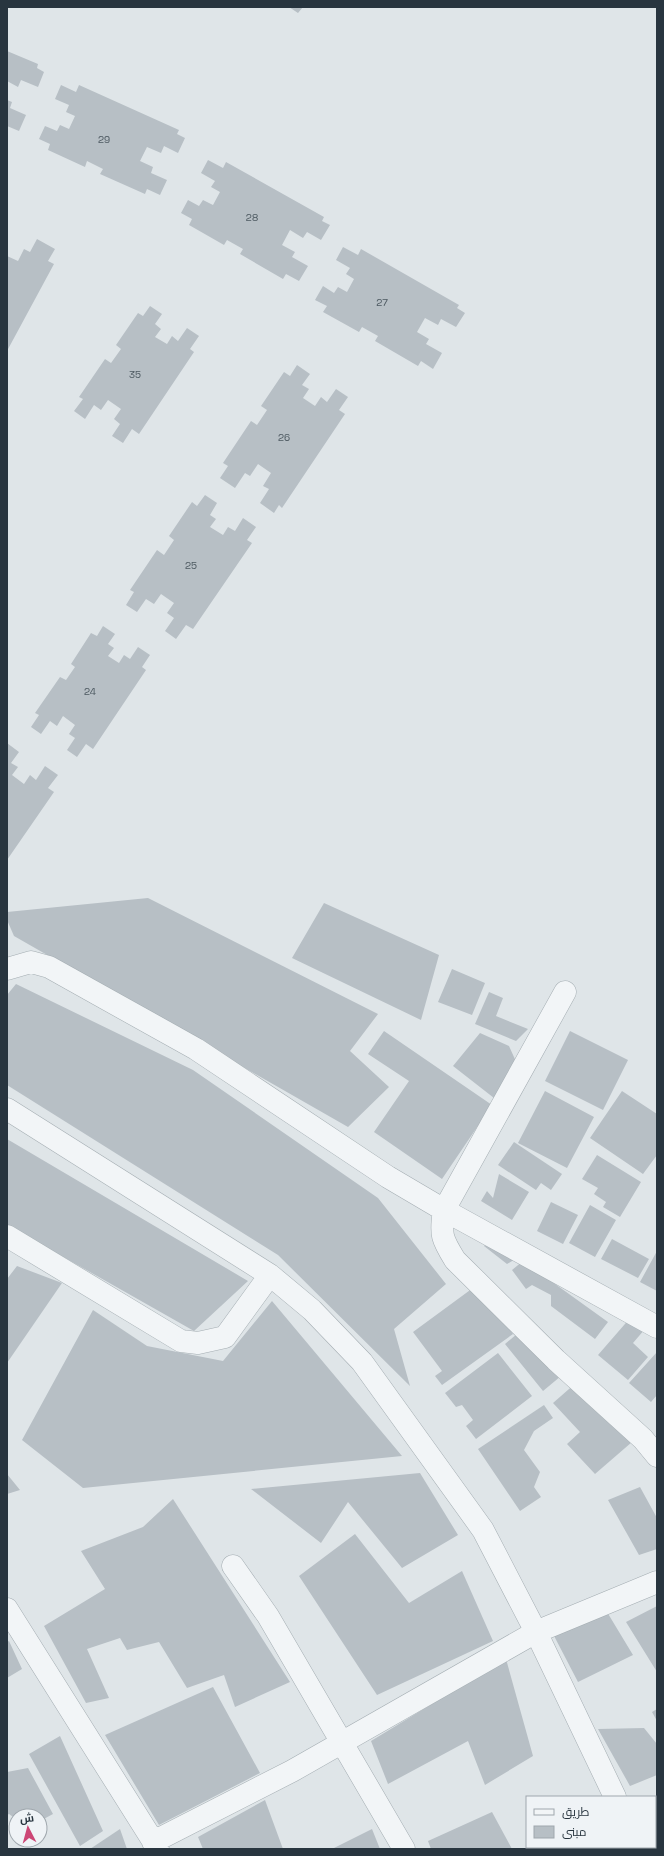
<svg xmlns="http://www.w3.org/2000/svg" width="664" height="1856" viewBox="0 0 664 1856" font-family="'Space Grotesk',Cairo,sans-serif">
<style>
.building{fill:#b7bfc5}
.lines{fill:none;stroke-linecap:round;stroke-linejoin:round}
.street-casing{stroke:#a4adb2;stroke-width:23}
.street{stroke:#f2f5f7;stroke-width:22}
.labels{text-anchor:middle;stroke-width:3;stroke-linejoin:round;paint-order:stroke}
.number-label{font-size:10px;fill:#4c5860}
</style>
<rect width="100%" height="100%" fill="#dfe5e8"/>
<!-- building -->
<path class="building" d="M289 7H303L298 13Z
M7 51 38 64 37 68 44 72 38 87 21 80 18 87 7 81Z
M61 85 76 92 79 85 179 130 177 134 185 138 178 153 164 146 161 153 147 147 140 161 153 167 151 173 167 180 160 195 147 189 145 194 100 174 103 169 87 161 85 167 48 150 50 144 39 139 45 126 57 131 60 125 69 129 75 116 66 112 69 105 55 99Z
M7 100 12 102 10 108 26 115 19 131 7 126Z
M208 160 223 168 226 162 324 217 322 221 330 225 321 240 307 232 303 238 290 230 282 245 295 252 292 257 308 266 299 281 286 274 283 279 240 254 243 249 227 240 224 245 189 225 192 219 181 213 188 200 199 206 203 200 213 205 220 192 211 187 215 181 201 173Z
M37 239 55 249 48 261 54 264 7 351V256L18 261 24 249 30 252Z
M343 247 358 255 361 249 459 305 457 308 465 313 456 327 441 319 438 325 425 318 417 332 429 339 426 344 442 353 433 369 421 361 418 366 375 341 378 336 362 327 359 332 323 312 327 306 315 300 323 286 334 293 338 287 347 292 354 279 346 274 350 268 336 260Z
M150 306 162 314 155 324 161 329 155 337 167 344 172 336 178 341 187 328 199 336 190 349 194 352 139 434 132 429 123 443 112 436 120 424 114 419 121 409 108 400 101 410 94 405 85 419 74 411 83 399 79 397 105 359 111 363 121 349 116 345 138 313 143 316Z
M297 365 310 374 302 385 309 389 303 398 315 406 321 397 327 402 336 389 348 397 339 410 345 414 282 508 279 505 274 513 260 503 269 489 263 486 271 473 258 464 250 476 245 473 235 488 220 478 228 466 223 463 251 421 257 425 267 410 261 406 284 372 290 376Z
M205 495 217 503 210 515 216 519 210 527 223 535 228 527 235 531 243 518 256 527 247 540 252 543 193 629 186 625 176 639 165 631 174 618 167 613 174 603 161 594 154 604 146 599 137 612 126 605 134 592 130 590 157 550 164 555 174 540 169 536 192 502 197 506Z
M103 626 115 634 108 644 114 648 108 656 119 663 124 655 130 659 138 647 150 655 142 667 146 670 93 749 86 744 77 757 67 750 75 738 69 734 75 725 63 716 57 726 50 721 41 734 31 727 39 715 35 713 60 677 66 680 75 667 71 664 91 633 97 636Z
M7 743 19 752 11 763 18 767 12 775 24 784 30 775 36 780 45 766 58 775 48 788 54 792 7 860Z
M148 898 378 1014 350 1051 389 1087 348 1127 14 936 7 920V912Z
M324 903 439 955 421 1020 292 958Z
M452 969 485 983 472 1015 438 1002Z
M16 984 193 1070 378 1198 446 1284 394 1329 410 1386 278 1255 7 1085V995Z
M489 992 503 998 496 1016 528 1029 516 1041 475 1024Z
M384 1031 492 1105 442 1179 374 1132 409 1081 368 1054Z
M570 1031 628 1060 603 1110 545 1081Z
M480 1033 509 1046 518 1066 494 1098 453 1066Z
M545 1091 594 1117 567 1168 518 1143Z
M622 1091 657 1114V1155L643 1174 590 1138Z
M7 1139 248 1281 194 1331 7 1225Z
M514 1142 562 1174 551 1190 541 1183 536 1190 498 1165Z
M597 1155 641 1182 620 1217 603 1207 606 1202 594 1194 598 1188 582 1179Z
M499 1174 529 1192 512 1220 481 1201 487 1191 493 1198Z
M551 1202 578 1215 563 1244 537 1231Z
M590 1205 616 1220 595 1257 569 1243Z
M491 1237 517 1258 507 1264 484 1246Z
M612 1239 649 1259 638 1278 601 1259Z
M657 1251V1291L640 1282Z
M523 1261 608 1322 595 1339 551 1306V1295L532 1285 526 1289 512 1270Z
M17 1266 62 1283 7 1363V1279Z
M477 1285 513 1334 442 1385 435 1376 442 1371 413 1332Z
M272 1301 402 1456 83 1488 22 1440 93 1310 147 1346 223 1361Z
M631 1317 645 1329 633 1343 648 1357 628 1380 598 1355Z
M523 1329 561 1376 543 1391 505 1344Z
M657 1352V1395L651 1402 629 1383Z
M498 1353 532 1396 476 1439 466 1426 473 1420 462 1405 456 1407 445 1393Z
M577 1382 632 1442 595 1474 567 1444 580 1432 553 1403Z
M544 1405 553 1418 534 1431 524 1450 540 1472 534 1487 541 1497 520 1511 478 1449Z
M420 1473 458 1535 402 1568 348 1502 321 1543 251 1489Z
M7 1474 20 1490 7 1494Z
M640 1487 657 1518V1549L639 1555 608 1500Z
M173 1499 290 1682 235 1707 224 1675 187 1688 159 1642 127 1650 120 1638 87 1649 109 1698 86 1703 44 1626 105 1589 81 1551 143 1527Z
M355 1534 409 1603 462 1571 493 1641 377 1695 299 1576Z
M657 1606V1672L626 1622Z
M607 1612 633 1655 578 1682 552 1632Z
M9 1641 22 1669 7 1678V1642Z
M506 1659 533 1756 485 1785 468 1741 388 1784 371 1741Z
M213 1687 260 1773 159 1825 105 1735Z
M657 1709V1721L652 1712Z
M644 1728 657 1744V1775L630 1786 598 1729Z
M60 1736 103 1831 80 1846 29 1754Z
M28 1768 53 1814 40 1821V1816H16V1819L9 1814 7 1815V1772Z
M265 1800 283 1849H203L198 1837Z
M492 1812 512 1849H431L428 1841Z
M120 1829 127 1849H90Z
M372 1829 380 1849H332Z"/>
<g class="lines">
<!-- street casing -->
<g class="street-casing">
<path id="street" d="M7 969 31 962 49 967 196 1049 388 1177 444 1210 657 1327
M565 992 444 1210C440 1235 442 1239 455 1260L556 1360 643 1439 657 1456
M7 1109 270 1275 312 1310 362 1362 483 1530 536 1632 615 1797
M7 1236 181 1341 198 1343 225 1337 270 1275
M233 1566 268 1616 404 1849
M7 1609 158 1849
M153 1842 292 1771 536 1632 657 1582
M638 1847 639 1849"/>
</g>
<!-- street -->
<use href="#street" class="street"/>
</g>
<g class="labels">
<!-- number labels -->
<g class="number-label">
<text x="104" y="143">29</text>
<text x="252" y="221">28</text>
<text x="382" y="306">27</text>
<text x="135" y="378">35</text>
<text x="284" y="441">26</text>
<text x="191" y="569">25</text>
<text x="90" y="695">24</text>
</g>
</g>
<!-- border -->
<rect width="664" height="1856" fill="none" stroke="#28353f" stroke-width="16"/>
<!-- legend -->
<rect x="526" y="1796" width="130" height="52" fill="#eff3f6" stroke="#9fa7ad"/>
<rect x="534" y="1809" width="20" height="6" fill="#f2f5f7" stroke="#9fa7ad"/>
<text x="562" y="1816" font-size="12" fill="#28353f">طريق</text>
<rect x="534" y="1826" width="20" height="12" fill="#b7bfc5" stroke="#9fa7ad"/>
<text x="562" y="1836" font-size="12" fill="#28353f">مبنى</text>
<!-- north arrow -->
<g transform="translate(28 1828) rotate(354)"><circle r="19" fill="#eff3f6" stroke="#9fa7ad"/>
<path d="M0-3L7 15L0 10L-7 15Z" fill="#cc4675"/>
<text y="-6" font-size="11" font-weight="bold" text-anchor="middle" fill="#28353f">ش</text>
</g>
</svg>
